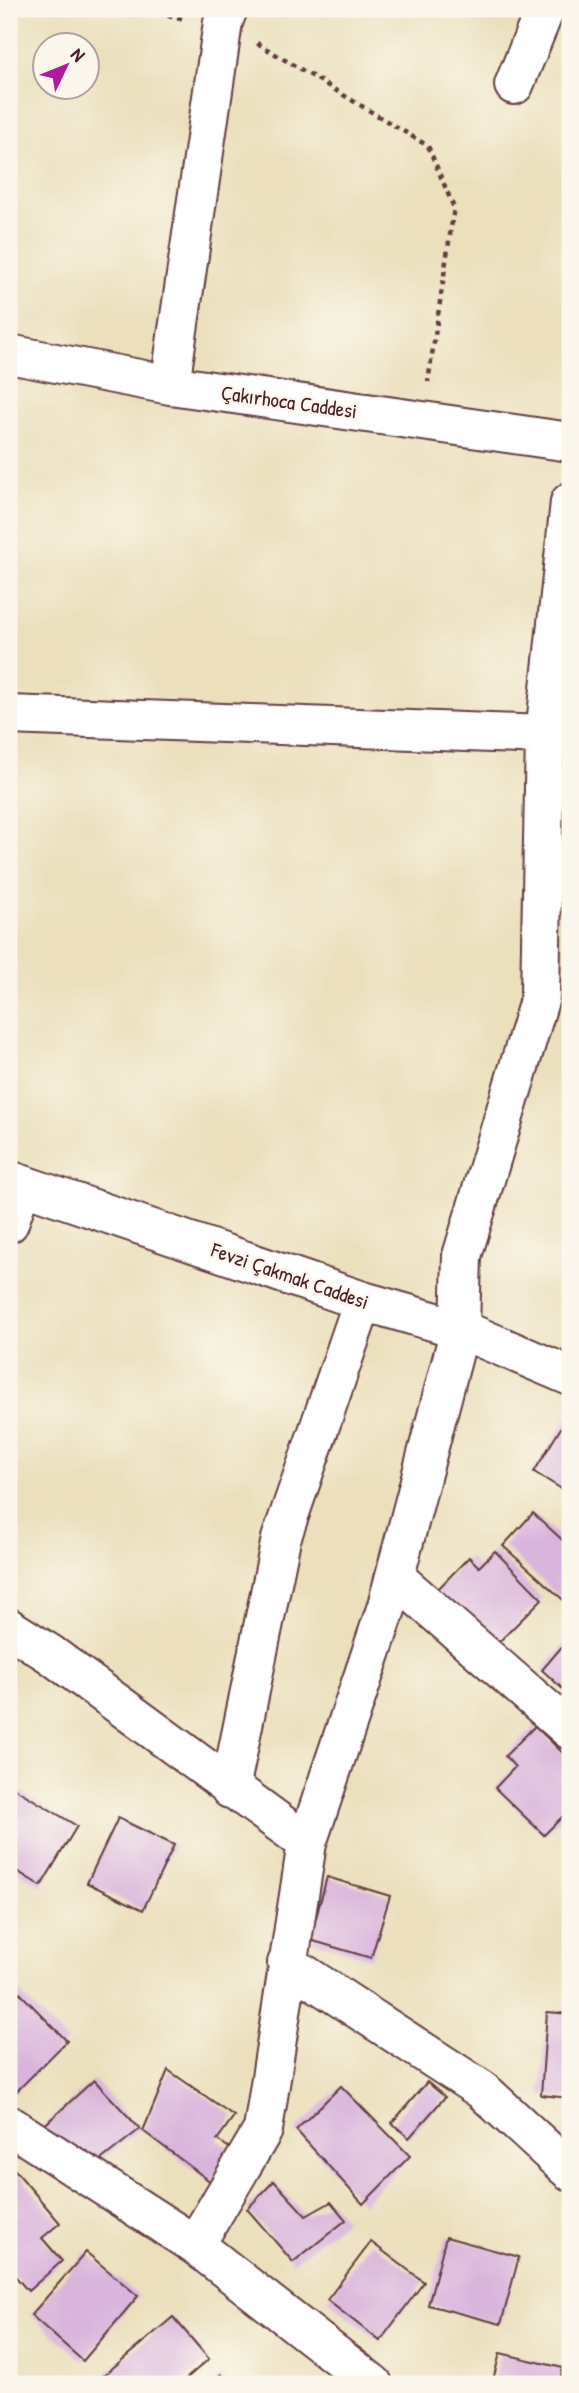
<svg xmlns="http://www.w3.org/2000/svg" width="579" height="2393" viewBox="0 0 579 2393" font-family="'Patrick Hand',sans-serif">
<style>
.building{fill:#d9b4dc}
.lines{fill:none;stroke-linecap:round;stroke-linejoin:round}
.minor-casing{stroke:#623c41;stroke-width:42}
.path{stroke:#623c41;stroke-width:4.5;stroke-dasharray:5 5;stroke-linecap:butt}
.minor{stroke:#fff;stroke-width:38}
.labels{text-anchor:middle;stroke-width:5;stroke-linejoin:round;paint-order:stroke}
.street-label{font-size:21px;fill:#4a1f2b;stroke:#fbf7ec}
</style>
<rect width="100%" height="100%" fill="#fbf7ec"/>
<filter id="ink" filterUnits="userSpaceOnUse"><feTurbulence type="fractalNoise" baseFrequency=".0143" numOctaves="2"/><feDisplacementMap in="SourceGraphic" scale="14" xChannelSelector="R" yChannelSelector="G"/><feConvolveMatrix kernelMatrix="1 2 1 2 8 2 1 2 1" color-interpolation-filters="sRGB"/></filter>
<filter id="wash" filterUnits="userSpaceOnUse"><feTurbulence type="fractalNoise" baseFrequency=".00686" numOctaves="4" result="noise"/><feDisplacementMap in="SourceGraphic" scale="28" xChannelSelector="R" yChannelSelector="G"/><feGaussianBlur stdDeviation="1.57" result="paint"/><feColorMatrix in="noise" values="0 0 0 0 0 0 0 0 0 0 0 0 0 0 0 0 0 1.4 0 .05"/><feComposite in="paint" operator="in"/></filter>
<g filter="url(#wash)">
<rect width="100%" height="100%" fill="#ebdfbc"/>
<g id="blocks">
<!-- building -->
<path class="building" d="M570 1413V1494L534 1472Z
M533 1513 570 1547V1606L503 1546Z
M495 1551 542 1599 493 1648 436 1591 469 1557 479 1567Z
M570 1637V1685L565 1691 542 1670Z
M535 1726 570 1760V1809L544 1835 495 1788 515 1767 505 1756Z
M9 1785 77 1826 41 1886 9 1866Z
M118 1818 174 1845 143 1910 87 1883Z
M327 1877 390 1896 371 1958 310 1940Z
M9 1982 67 2041 11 2097 9 2094Z
M547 2012 570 2014V2098L541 2095Z
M168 2070 234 2116 217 2140 233 2150 211 2182 143 2131Z
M94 2080 140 2129 88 2170 38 2131Z
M427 2082 445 2097 409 2138 392 2123Z
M341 2086 410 2156 363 2204 296 2130Z
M9 2163 60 2223 42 2238 62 2261 28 2291 9 2269Z
M274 2181 306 2216 331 2202 346 2220 293 2262 247 2209Z
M446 2237 519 2257 501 2324 428 2305Z
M371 2242 424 2282 380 2341 327 2300Z
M86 2252 138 2296 83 2361 31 2315Z
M173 2317 209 2359 180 2384H98L96 2382Z
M500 2353 563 2368 559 2384H492Z
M221 2374 231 2384H211Z"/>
</g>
</g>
<g filter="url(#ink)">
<use href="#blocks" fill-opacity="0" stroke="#623c41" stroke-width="2"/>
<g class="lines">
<!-- minor casing -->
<g class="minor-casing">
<path id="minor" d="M514 85 545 9
M9 354 170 385 570 442
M170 385 223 22 228 9
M9 715 545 735 569 742
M9 1180 363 1301 460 1329 570 1376
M9 1223 22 1185
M395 1577 570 1730
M9 1628 50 1654 307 1843
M230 1789 281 1539 363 1301
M287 1963 482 2090 570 2171
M9 2125 195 2245 373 2384
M195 2245 263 2130 307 1843 387 1606 460 1329 462 1256 540 997 545 735 570 502"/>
</g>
<!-- path -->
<path class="path" d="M138 9 185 19
M257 43 428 146 454 208 428 382"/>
<!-- minor -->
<use href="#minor" class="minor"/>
</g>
</g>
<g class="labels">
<!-- street labels -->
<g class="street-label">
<text transform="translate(289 402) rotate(8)" y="7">Çakırhoca Caddesi</text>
<text transform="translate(290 1276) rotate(19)" y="7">Fevzi Çakmak Caddesi</text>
</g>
</g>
<!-- margin -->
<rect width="579" height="2393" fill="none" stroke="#fbf7ec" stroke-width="35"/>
<!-- north arrow -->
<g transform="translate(66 66) rotate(47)"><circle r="33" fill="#fbf7ec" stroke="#b4a19f" stroke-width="2"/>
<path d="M0-5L12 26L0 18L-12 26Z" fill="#b5179e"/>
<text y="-10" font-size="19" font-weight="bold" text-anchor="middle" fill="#4a1f2b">N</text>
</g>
</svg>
